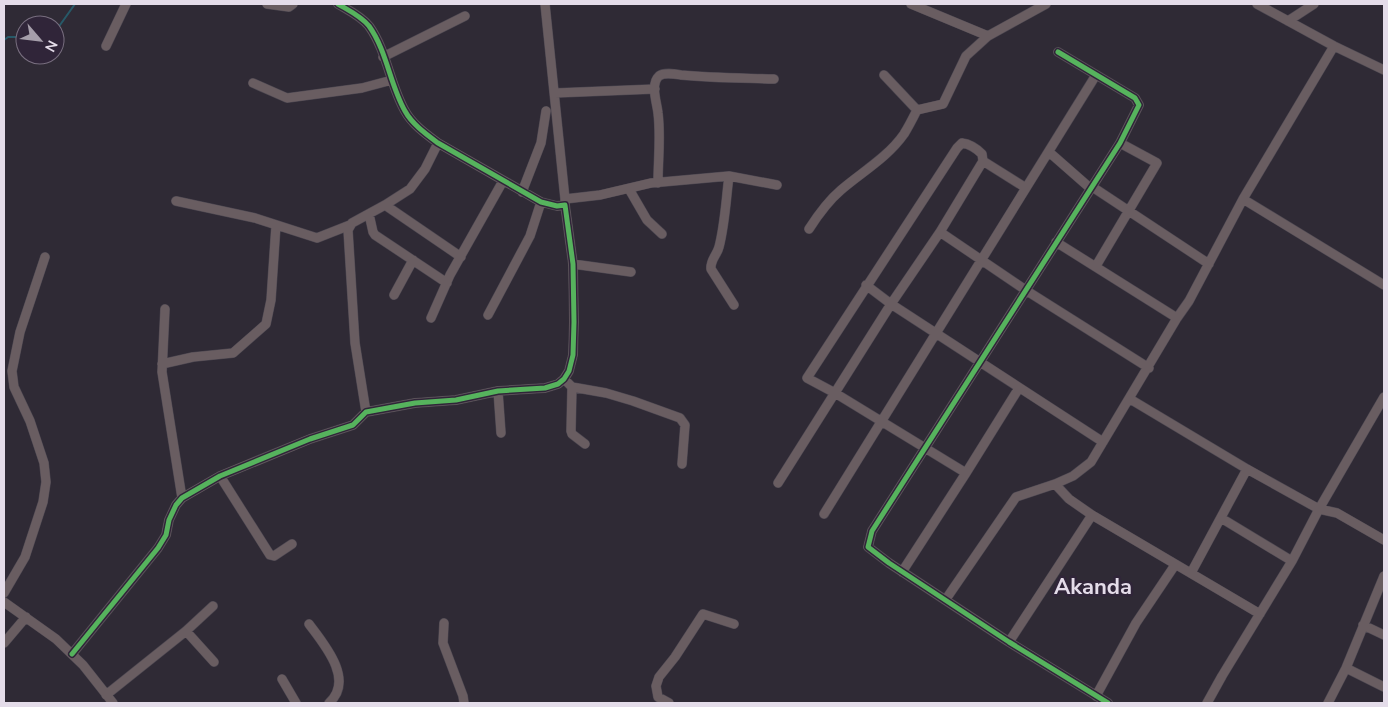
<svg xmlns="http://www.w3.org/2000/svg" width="1388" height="707" viewBox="0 0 1388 707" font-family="'Nunito Sans',sans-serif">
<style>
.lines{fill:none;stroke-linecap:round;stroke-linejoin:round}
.stream{stroke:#275968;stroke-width:2}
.minor-casing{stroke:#4c4751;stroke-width:10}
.minor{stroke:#695d61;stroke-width:9}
.cycleway-casing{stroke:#302539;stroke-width:8}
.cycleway{stroke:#56b35d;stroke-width:5}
.labels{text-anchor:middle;stroke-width:5;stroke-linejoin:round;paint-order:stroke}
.town-label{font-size:22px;font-weight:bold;fill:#e4dce9;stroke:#302539}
</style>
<rect width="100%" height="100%" fill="#2f2a35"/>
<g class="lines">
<!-- stream -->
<path class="stream" d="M55 32 75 4
M4 40 8 37H25"/>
<!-- minor casing -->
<g class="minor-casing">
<path id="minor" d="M267 4 289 7 293 4
M545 4 565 199
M911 4 988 36
M1257 4 1334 46 1384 70
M1288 21 1314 4
M106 46 126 4
M1058 52 1135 98 1139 105 1120 143 872 531 868 547 889 563 1009 642 1108 703
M383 57 465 16
M884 75 917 110
M253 83 287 98 362 88 392 80
M555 93 655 89
M1049 152 1090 188
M983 161 1026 188
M729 176C726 199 725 224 719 247 717 255 710 260 711 269L734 305
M658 183C658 160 661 137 658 113 657 103 650 84 659 76 664 72 675 74 681 75 712 78 743 78 774 79
M1091 186 1209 264
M629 189 647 220 662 234
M522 192 541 143 546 111
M1243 199 1384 285
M176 201 255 218 317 238 350 225
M385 205 461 257
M565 205V199L600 195 651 183 729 176 777 185
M369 214 373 232 375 235 447 283
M809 229C818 215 828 201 841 190 862 172 888 157 904 134 909 126 913 118 917 110L943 104 966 56 988 36 1046 4
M940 232 1027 291 1149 368
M1056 242 1177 318
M573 264 631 272
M1096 266 1157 163 1120 143
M866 285 891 304 1103 442
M394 295 413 260
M165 309 162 372 182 498
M488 315 530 236 541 202
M431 318 450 275 503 181
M162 364 193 357 233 353 266 324 271 300 276 225
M564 379 572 387 606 393 633 401 680 418 685 425 682 464
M572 387 571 431 572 434 585 444
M498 391 501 433
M1130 399 1247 469 1319 509 1337 513 1384 540
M366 412 355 343 348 230 352 223 385 205 410 189 425 169 438 143
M220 476 270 555 274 556 292 544
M778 483 891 304 940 232 983 161 982 154C977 149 970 144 962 143L957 148 807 378 835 393 966 473
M1055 484 1069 499 1092 515 1260 614
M824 514 1096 75
M1221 518 1292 561
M902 572 966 473 1019 388
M1191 573 1247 469
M4 593 25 557 43 502 46 482 44 463 30 421 14 387 12 371 20 332 45 257
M946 599 1016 497 1055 484 1073 476 1091 462 1177 318 1189 301 1243 199 1334 46
M4 602 56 639 83 665 113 703
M444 623 443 643 463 696 464 703
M309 624C324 644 355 680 329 703
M1363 625 1384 635
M186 631 214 662
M1009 642 1092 515
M4 643 26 617
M72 654 158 548 166 535 169 520 176 505 182 498 220 476 310 439 353 425 366 412 415 403 456 400 498 391 545 388 558 384 564 379 569 371 573 355 574 322 573 264 565 205 557 206 541 202 438 143C426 134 412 124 405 111 390 85 387 51 369 26 361 16 348 10 338 4
M1346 668 1384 687
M282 679 296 703
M106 695 186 631 213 606
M1096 696 1136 623 1175 565
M669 703 658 697 656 686 659 677 675 657 703 614 734 624
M1207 703 1222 676 1292 561 1319 509 1384 397
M1328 703 1346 668 1384 576"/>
</g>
<!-- minor -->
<use href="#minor" class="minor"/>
<!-- cycleway casing -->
<g class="cycleway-casing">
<path id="cycleway" d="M1058 52 1135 98 1139 105 1120 143 872 531 868 547 889 563 1009 642 1108 703
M72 654 158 548 166 535 169 520 176 505 182 498 220 476 310 439 353 425 366 412 415 403 456 400 498 391 545 388 558 384 564 379 569 371 573 355 574 322 573 264 565 205 557 206 541 202 438 143C426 134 412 124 405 111 390 85 387 51 369 26 361 16 348 10 338 4"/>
</g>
<!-- cycleway -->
<use href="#cycleway" class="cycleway"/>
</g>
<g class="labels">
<!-- town labels -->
<g class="town-label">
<text x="1093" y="594">Akanda</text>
</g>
</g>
<!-- border -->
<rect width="1388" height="707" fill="none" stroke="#e4dce9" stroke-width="10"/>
<!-- north arrow -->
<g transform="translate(40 40) rotate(118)"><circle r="24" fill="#302539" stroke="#786e7f"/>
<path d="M0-4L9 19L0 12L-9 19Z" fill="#a59eaa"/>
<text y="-8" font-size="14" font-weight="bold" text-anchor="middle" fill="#e4dce9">N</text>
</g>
</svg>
